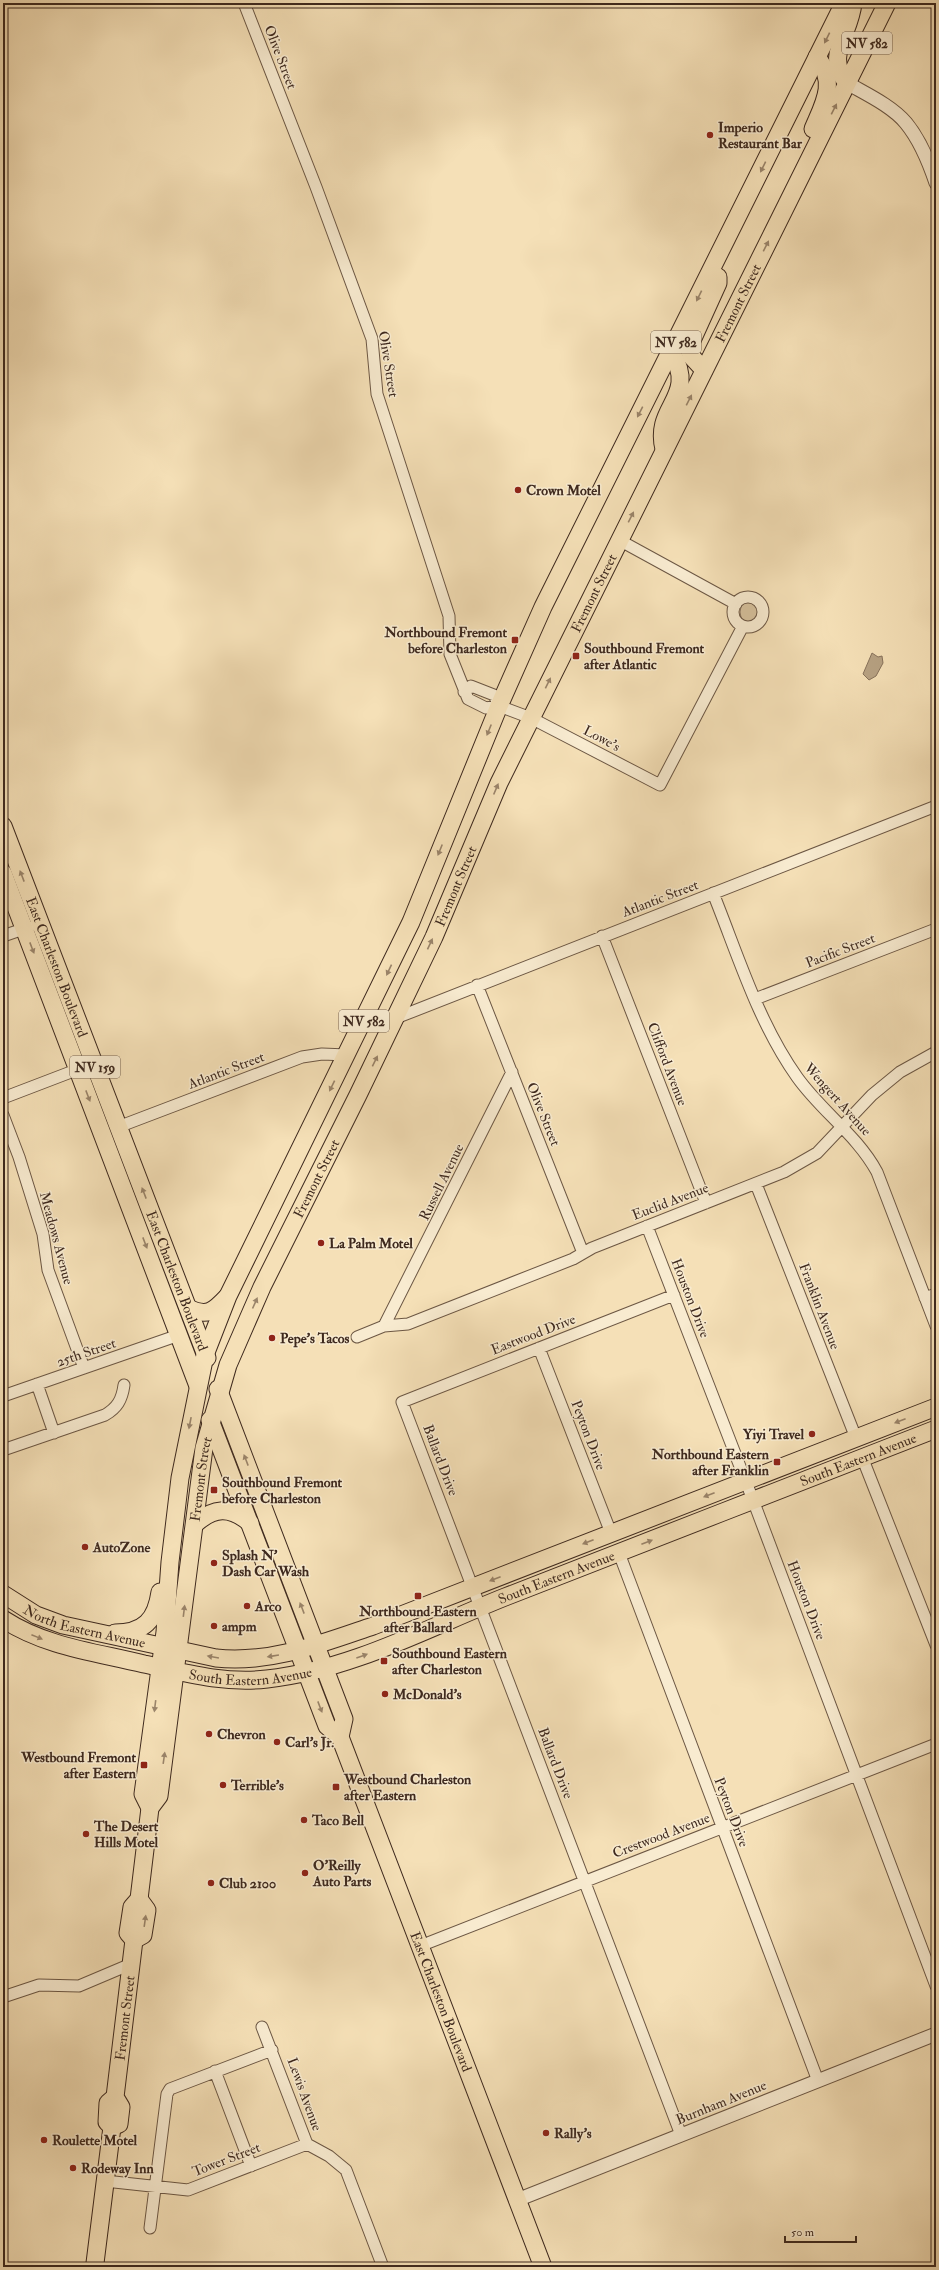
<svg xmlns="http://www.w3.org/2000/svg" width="939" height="2270" viewBox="0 0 939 2270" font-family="'IM FELL Double Pica',serif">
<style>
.green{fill:#d6c19d;stroke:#8a755e}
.water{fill:#b7a283;stroke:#87725b}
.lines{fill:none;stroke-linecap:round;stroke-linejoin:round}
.minor-casing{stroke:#6c5744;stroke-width:13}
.tertiary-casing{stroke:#6c5744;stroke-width:15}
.primary-casing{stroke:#3e291e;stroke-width:19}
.minor{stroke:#f8ebd0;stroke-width:11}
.tertiary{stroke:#f8ebd0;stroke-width:13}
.primary{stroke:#f5e0b7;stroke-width:17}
.oneway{fill:#9a846a}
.poi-dot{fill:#8f2418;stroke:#f8ebd0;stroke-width:1.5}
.labels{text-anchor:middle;stroke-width:3;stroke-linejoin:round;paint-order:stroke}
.shield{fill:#f8ebd0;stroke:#766353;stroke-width:1}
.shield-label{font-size:13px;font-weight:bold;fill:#3e291e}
.street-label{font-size:14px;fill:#3e291e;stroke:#f8ebd0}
.poi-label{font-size:14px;font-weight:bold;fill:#3e291e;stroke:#f8ebd0;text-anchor:start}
</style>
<rect width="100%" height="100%" fill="#f5e0b7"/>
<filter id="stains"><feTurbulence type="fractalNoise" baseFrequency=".005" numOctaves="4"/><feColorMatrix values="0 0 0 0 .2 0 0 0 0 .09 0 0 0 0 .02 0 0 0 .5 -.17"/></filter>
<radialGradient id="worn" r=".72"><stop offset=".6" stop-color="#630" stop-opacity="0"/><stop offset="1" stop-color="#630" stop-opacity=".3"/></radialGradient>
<!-- green -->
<path class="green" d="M740 612a13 13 0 1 1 26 0a13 13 0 1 1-26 0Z"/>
<!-- water -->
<path class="water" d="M872 653 878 657 882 656 883 663 876 676 869 680 863 674Z"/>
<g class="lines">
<!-- minor casing -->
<g class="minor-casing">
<path id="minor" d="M244 3 316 187 372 339 377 394 449 616 450 654 468 699 486 708 499 706 531 718 660 785 743 626
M619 540 736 604
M733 612a15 15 0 1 1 30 0a15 15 0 1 1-30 0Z
M464 692 471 686 494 695 499 706
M713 893C738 955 758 1022 797 1077 821 1111 857 1135 877 1172L936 1326
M3 936 29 927
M602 936 706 1203
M477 985 583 1253
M755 999 936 929
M396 1018 936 806
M3 1098 84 1067
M3 1115 19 1157 43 1234 48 1270 84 1368
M118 1127 302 1057 322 1054 347 1055
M756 1184 856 1438
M647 1226 753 1500 936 1986
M674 1295 402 1402 681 2135
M925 1298 936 1294
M384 1326 512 1072
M357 1337 384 1326 408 1324 573 1259 592 1248 784 1172 817 1153 872 1095 900 1072 936 1052
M539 1348 611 1533
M37 1384 54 1433
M3 1396 179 1335
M3 1450 105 1415C117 1408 122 1400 124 1385
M862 1457 936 1645
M619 1553 818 2081
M420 1946 936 1744
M3 1997 39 1985 79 1986 131 1964
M262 2027 307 2144 329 2156 346 2170 383 2267
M215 2071 251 2166
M105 2181 188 2190 307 2144
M150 2228 167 2094 170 2089 272 2050"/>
</g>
<!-- tertiary casing -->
<g class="tertiary-casing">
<path id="tertiary" d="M847 83C866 94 892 106 906 123 920 140 929 162 936 183
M517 2200 936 2034"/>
</g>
<!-- primary casing -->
<g class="primary-casing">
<g id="primary">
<path d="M847 83C824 55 850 35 853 3"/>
<path d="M813 129C824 103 837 83 817 57"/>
<path d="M704 370 691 356 689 347 718 283V277"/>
<path d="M664 449C653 405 699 398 671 351"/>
<path id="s1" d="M3 826 207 1358"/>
<path d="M3 873 198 1386"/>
<path d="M188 1308C207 1317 213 1312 227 1297"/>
<path d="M218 1389 344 1719 340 1737"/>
<path id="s2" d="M210 1420 327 1726 340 1737 543 2267"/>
<path d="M195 1524C214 1507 230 1506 250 1523"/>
<path id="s3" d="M3 1594 36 1615 63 1625 216 1658C270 1664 323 1643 373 1626L936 1407"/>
<path id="s4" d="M3 1619C46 1647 95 1652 144 1664 185 1673 225 1684 267 1679 351 1670 427 1628 505 1597 649 1541 792 1485 936 1429"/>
<path d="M115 1633C144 1633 156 1620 160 1592"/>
<path d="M150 1808 143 1794 165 1632 170 1562 180 1478 205 1355 228 1296 411 922 499 706 543 607 844 3"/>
<path d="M134 1940 143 1935 147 1910 139 1899"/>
<path id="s5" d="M112 2127 119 2124 121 2107 115 2097 134 1940 128 1933 132 1907 139 1899 150 1808 159 1796 204 1448 228 1365 262 1287 358 1095 434 937 499 783 887 3"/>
<path d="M112 2127 107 2122 108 2103 115 2097"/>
<path d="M95 2263 112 2127"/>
</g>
</g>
<!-- minor -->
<use href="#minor" class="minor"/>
<!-- tertiary -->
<use href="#tertiary" class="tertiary"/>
<!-- primary -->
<use href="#primary" class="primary"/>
</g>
<!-- one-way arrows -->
<defs><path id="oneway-solid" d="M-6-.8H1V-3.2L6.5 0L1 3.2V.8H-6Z"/></defs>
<g class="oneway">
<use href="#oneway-solid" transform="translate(827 38) rotate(116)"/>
<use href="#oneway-solid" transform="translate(834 109) rotate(-63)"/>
<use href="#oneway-solid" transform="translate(763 167) rotate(116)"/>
<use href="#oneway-solid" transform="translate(766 246) rotate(-63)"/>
<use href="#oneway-solid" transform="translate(699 296) rotate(116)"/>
<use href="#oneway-solid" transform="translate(689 400) rotate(-63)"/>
<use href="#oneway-solid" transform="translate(640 412) rotate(117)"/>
<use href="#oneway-solid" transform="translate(631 517) rotate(-63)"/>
<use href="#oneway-solid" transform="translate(548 683) rotate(-64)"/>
<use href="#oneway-solid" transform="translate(489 730) rotate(112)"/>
<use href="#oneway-solid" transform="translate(496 789) rotate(-67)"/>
<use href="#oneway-solid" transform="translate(440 850) rotate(112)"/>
<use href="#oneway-solid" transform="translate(22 876) rotate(-111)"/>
<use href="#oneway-solid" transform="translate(430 944) rotate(-65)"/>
<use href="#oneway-solid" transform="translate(32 948) rotate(69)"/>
<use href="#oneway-solid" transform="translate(389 970) rotate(115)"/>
<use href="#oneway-solid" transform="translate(375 1061) rotate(-64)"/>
<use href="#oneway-solid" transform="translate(332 1086) rotate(116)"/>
<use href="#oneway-solid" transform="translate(88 1096) rotate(69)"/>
<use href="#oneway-solid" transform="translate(144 1193) rotate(-111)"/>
<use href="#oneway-solid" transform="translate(145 1243) rotate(69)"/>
<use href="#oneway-solid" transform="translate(255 1303) rotate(-66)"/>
<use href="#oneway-solid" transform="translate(900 1421) rotate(159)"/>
<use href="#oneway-solid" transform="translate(190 1423) rotate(101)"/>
<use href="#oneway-solid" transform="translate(246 1460) rotate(-111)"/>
<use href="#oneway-solid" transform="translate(709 1495) rotate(159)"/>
<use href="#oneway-solid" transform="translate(588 1542) rotate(159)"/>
<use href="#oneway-solid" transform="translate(647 1542) rotate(-21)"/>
<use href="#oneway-solid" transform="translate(495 1579) rotate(159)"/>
<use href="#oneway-solid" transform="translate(302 1608) rotate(-111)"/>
<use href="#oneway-solid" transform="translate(184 1611) rotate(-83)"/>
<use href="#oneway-solid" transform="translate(37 1637) rotate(22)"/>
<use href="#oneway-solid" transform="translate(273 1656) rotate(171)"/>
<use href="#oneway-solid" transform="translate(362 1656) rotate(-20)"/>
<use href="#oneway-solid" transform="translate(213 1657) rotate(-170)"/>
<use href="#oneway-solid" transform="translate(155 1706) rotate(97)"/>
<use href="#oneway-solid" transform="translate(320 1707) rotate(69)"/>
<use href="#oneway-solid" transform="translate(164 1758) rotate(-82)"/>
<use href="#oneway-solid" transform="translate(145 1921) rotate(-82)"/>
</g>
<!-- markers -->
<g class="poi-dot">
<circle cx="710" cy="135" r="4"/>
<circle cx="518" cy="490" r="4"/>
<rect x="511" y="636" width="8" height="8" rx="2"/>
<rect x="572" y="652" width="8" height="8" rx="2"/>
<circle cx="321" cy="1243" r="4"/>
<circle cx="272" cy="1338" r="4"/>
<circle cx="812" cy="1434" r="4"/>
<rect x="773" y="1458" width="8" height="8" rx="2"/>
<rect x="210" y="1486" width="8" height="8" rx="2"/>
<circle cx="85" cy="1547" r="4"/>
<circle cx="214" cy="1563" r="4"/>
<rect x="414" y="1592" width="8" height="8" rx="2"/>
<circle cx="247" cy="1606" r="4"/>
<circle cx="214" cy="1626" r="4"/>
<rect x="380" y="1657" width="8" height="8" rx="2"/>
<circle cx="385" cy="1694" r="4"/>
<circle cx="209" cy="1734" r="4"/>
<circle cx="277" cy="1742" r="4"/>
<rect x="140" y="1761" width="8" height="8" rx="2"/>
<circle cx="223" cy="1785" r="4"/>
<rect x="332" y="1783" width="8" height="8" rx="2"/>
<circle cx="304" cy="1820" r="4"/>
<circle cx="86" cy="1834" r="4"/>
<circle cx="305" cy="1873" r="4"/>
<circle cx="211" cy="1883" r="4"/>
<circle cx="546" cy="2133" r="4"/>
<circle cx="44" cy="2140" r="4"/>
<circle cx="73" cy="2168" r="4"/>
</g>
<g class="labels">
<!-- shield labels -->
<g class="shield">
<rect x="842" y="32" width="50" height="22" rx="3"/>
<rect x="651" y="331" width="50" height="22" rx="3"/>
<rect x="339" y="1010" width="50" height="22" rx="3"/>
<rect x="70" y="1056" width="50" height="22" rx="3"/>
</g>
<g class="shield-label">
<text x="867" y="48">NV 582</text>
<text x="676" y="347">NV 582</text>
<text x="364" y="1026">NV 582</text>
<text x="95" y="1072">NV 159</text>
</g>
<!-- street labels -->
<g class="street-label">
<text transform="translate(281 57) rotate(69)" y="5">Olive Street</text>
<text dy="5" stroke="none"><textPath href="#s5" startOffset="1963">Fremont Street</textPath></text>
<text transform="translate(389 364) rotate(81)" y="5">Olive Street</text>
<text dy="5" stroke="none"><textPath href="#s5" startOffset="1639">Fremont Street</textPath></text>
<text transform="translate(602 738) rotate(28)" y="5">Lowe's</text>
<text dy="5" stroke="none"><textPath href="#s5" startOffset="1315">Fremont Street</textPath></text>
<text transform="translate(660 898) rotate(-21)" y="5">Atlantic Street</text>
<text transform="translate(840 950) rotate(-21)" y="5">Pacific Street</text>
<text dy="5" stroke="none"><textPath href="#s1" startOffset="151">East Charleston Boulevard</textPath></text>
<text transform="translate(668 1064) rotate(69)" y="5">Clifford Avenue</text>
<text transform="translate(226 1070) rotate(-21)" y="5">Atlantic Street</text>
<text transform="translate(838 1099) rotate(48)" y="5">Wengert Avenue</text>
<text transform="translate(544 1114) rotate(68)" y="5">Olive Street</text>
<text dy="5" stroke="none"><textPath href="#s5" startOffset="991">Fremont Street</textPath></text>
<text transform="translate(441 1182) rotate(-64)" y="5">Russell Avenue</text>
<text transform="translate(670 1201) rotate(-21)" y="5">Euclid Avenue</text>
<text transform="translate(57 1238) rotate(75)" y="5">Meadows Avenue</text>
<text dy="5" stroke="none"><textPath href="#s1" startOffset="487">East Charleston Boulevard</textPath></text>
<text transform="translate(691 1298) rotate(69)" y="5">Houston Drive</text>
<text transform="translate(820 1306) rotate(69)" y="5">Franklin Avenue</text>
<text transform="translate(533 1334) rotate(-21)" y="5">Eastwood Drive</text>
<text transform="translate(86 1352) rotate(-19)" y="5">25th Street</text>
<text transform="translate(589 1435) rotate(69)" y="5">Peyton Drive</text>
<text dy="5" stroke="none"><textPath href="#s4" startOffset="905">South Eastern Avenue</textPath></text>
<text transform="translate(441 1460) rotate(69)" y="5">Ballard Drive</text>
<text dy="5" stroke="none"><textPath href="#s5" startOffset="667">Fremont Street</textPath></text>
<text dy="5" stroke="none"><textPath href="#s4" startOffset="581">South Eastern Avenue</textPath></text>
<text transform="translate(807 1600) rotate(69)" y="5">Houston Drive</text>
<text dy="5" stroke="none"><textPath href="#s3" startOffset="89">North Eastern Avenue</textPath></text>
<text dy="5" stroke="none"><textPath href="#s4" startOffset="257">South Eastern Avenue</textPath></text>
<text transform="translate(556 1763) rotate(69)" y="5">Ballard Drive</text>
<text transform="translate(732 1812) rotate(69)" y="5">Peyton Drive</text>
<text transform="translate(661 1835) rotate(-21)" y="5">Crestwood Avenue</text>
<text dy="5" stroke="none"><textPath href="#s2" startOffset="628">East Charleston Boulevard</textPath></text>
<text dy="5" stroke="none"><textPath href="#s5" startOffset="116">Fremont Street</textPath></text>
<text transform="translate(305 2094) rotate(70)" y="5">Lewis Avenue</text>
<text transform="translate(721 2102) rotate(-22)" y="5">Burnham Avenue</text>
<text transform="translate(226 2159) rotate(-21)" y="5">Tower Street</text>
</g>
<!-- poi labels -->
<g class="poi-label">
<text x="718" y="132">Imperio<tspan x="718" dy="16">Restaurant Bar</tspan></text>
<text x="526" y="495">Crown Motel</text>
<text x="507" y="637" text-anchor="end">Northbound Fremont<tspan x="507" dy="16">before Charleston</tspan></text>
<text x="584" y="653">Southbound Fremont<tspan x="584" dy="16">after Atlantic</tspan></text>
<text x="329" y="1248">La Palm Motel</text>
<text x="280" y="1343">Pepe's Tacos</text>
<text x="804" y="1439" text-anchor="end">Yiyi Travel</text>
<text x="769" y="1459" text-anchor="end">Northbound Eastern<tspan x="769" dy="16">after Franklin</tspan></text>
<text x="222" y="1487">Southbound Fremont<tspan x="222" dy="16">before Charleston</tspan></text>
<text x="93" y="1552">AutoZone</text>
<text x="222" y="1560">Splash N'<tspan x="222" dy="16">Dash Car Wash</tspan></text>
<text x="255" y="1611">Arco</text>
<text x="418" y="1616" text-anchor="middle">Northbound Eastern<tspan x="418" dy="16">after Ballard</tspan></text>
<text x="222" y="1631">ampm</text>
<text x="392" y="1658">Southbound Eastern<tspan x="392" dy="16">after Charleston</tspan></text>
<text x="393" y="1699">McDonald's</text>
<text x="217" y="1739">Chevron</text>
<text x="285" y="1747">Carl's Jr.</text>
<text x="136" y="1762" text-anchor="end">Westbound Fremont<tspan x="136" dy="16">after Eastern</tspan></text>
<text x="344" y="1784">Westbound Charleston<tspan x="344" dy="16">after Eastern</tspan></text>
<text x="231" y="1790">Terrible's</text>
<text x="312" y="1825">Taco Bell</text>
<text x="94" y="1831">The Desert<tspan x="94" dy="16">Hills Motel</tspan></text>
<text x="313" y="1870">O'Reilly<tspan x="313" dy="16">Auto Parts</tspan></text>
<text x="219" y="1888">Club 2100</text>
<text x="554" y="2138">Rally's</text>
<text x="52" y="2145">Roulette Motel</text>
<text x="81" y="2173">Rodeway Inn</text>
</g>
</g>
<!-- margin -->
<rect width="939" height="2270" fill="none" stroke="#f5e0b7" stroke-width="16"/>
<rect x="4" y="4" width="931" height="2262" fill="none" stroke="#3e291e" stroke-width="2"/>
<rect x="8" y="8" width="923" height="2254" fill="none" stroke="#3e291e"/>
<!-- scale -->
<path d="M785 2236v6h71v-6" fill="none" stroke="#3e291e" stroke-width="2"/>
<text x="791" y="2236" font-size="12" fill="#3e291e" stroke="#f8ebd0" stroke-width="3" paint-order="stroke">50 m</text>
<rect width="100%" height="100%" filter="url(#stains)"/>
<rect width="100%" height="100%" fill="url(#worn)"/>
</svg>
